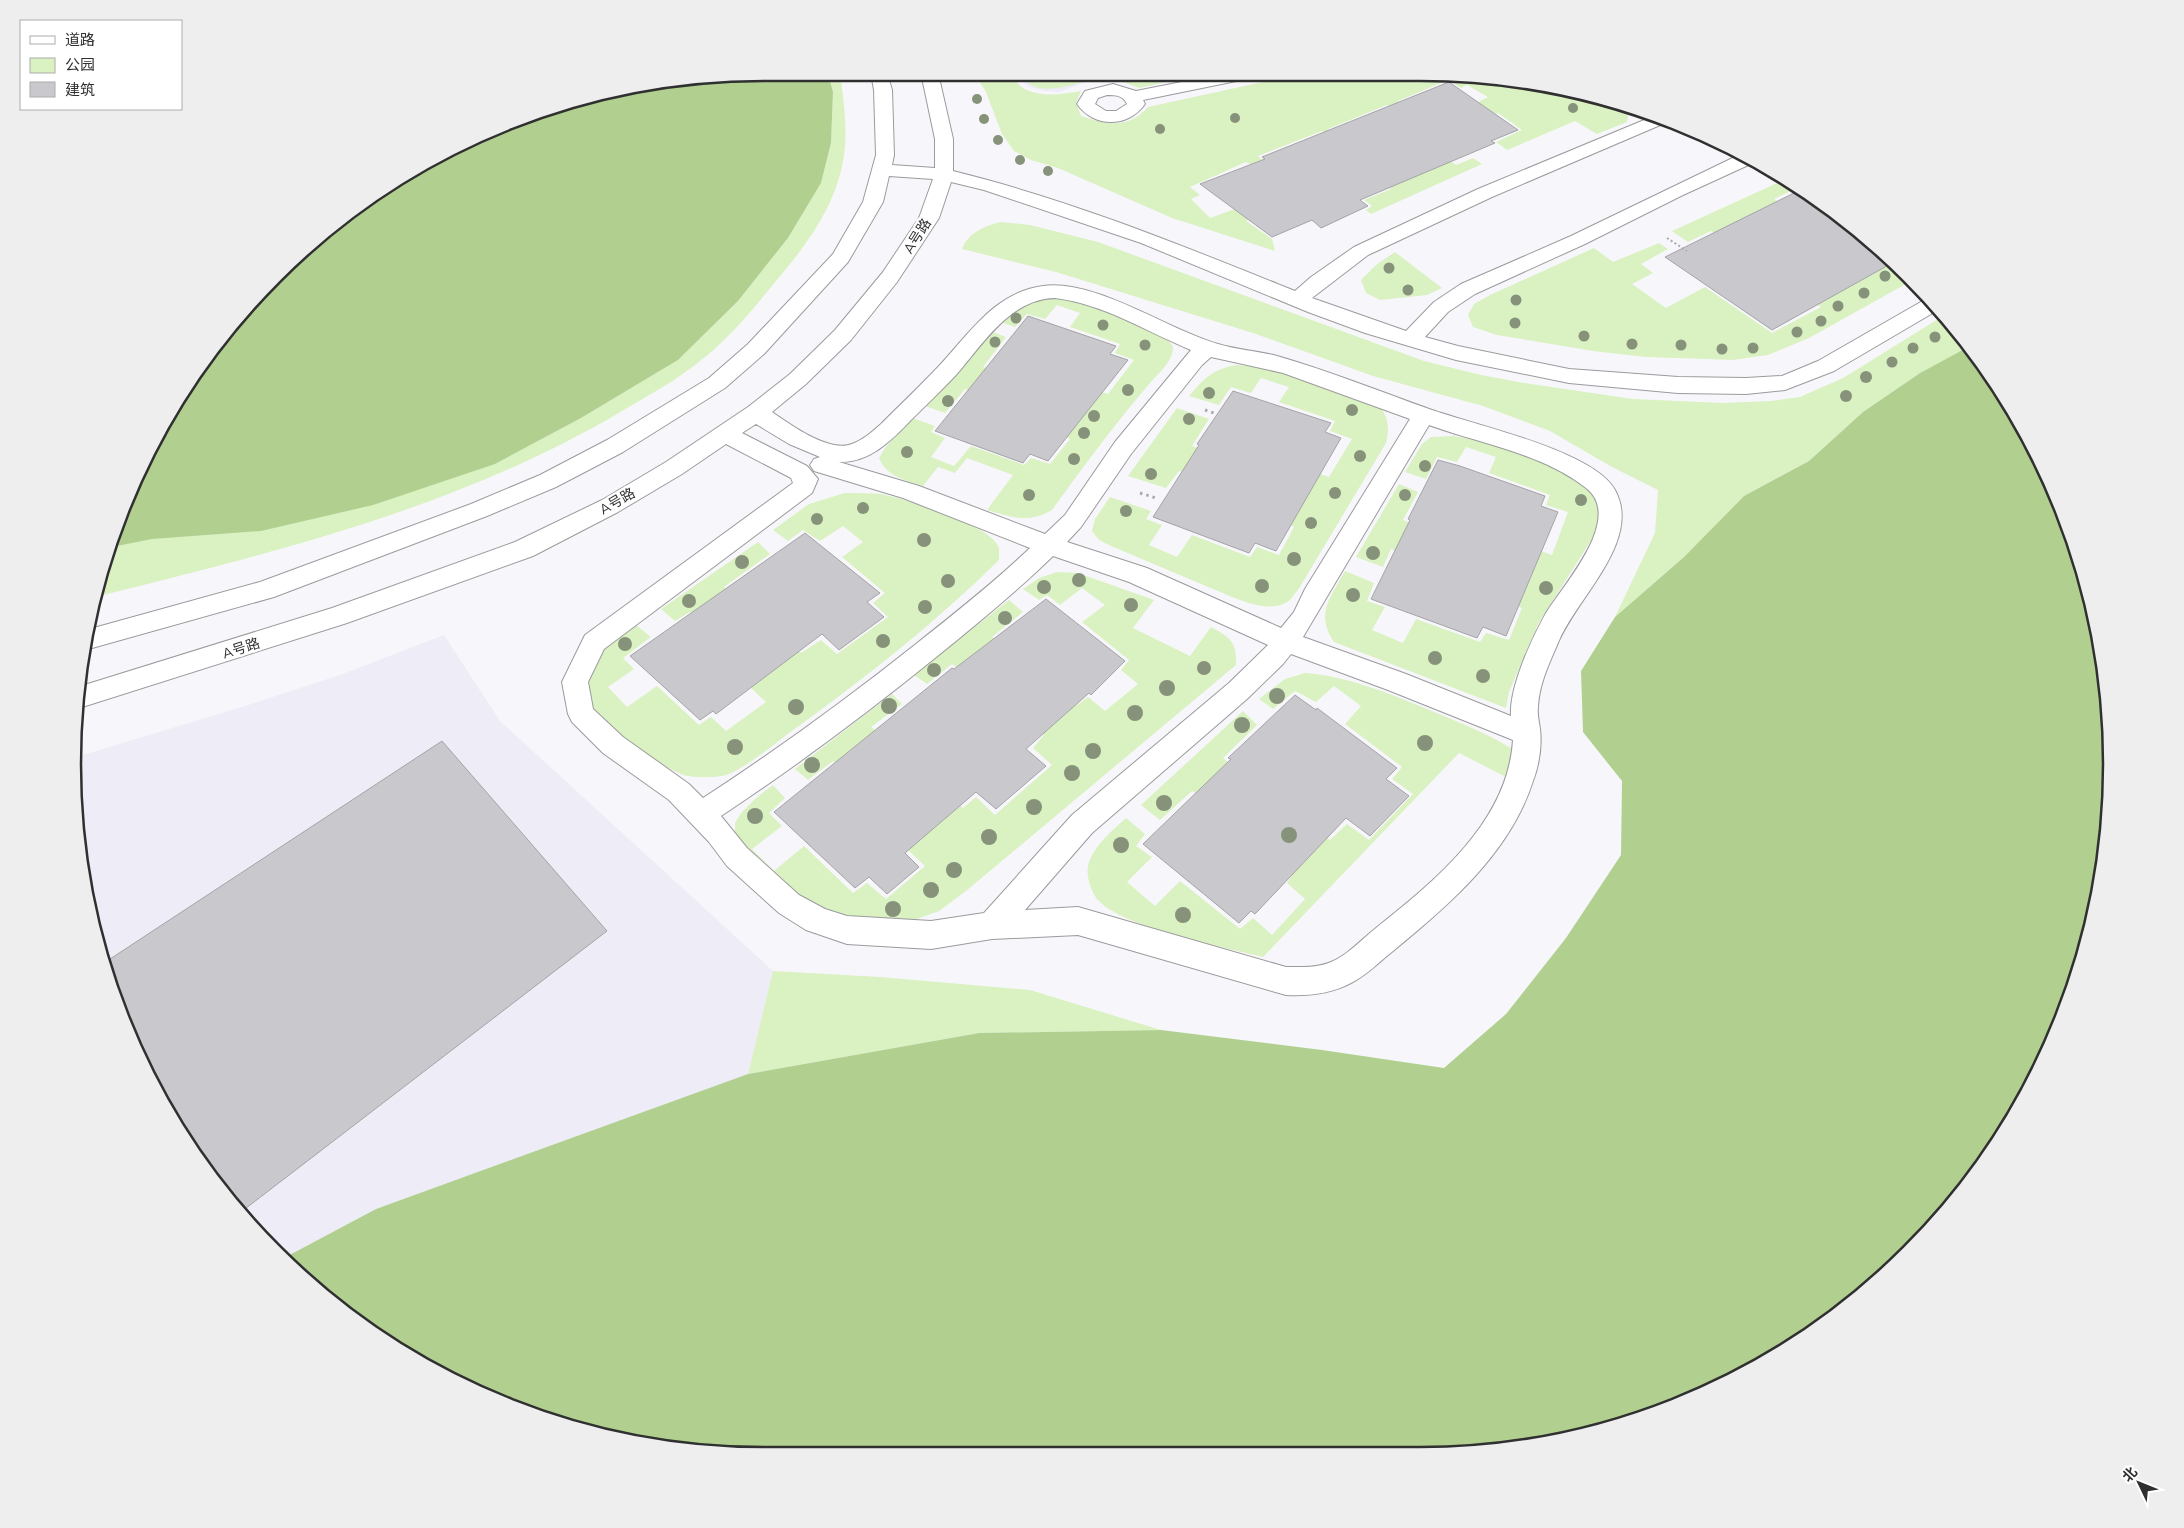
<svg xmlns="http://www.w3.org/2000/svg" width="2184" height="1528" viewBox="0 0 2184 1528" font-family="'Nunito Sans','Noto Sans SC',sans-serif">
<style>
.built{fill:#edecf7}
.green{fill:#daf1c2}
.forest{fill:#b1d090}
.building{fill:#c9c8cc;stroke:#a4a4a7}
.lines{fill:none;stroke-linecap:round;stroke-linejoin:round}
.minor-casing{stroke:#9b9b9e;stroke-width:2}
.path-far1{stroke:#aaaaad;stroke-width:2;stroke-dasharray:2 2.5;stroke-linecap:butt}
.path{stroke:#aaaaad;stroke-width:3;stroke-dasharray:2.5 4;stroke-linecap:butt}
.minor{fill:#fff;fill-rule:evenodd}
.tree{fill:#87927b}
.labels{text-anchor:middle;stroke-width:4.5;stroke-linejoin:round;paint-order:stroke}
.street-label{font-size:14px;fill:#303031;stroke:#fff}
.rim{fill:none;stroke:#303031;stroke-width:2.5}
</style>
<rect width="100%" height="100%" fill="#f7f7fb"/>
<!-- built -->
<path class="built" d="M1012 73H1133L1092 80 1059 92 1045 91 1029 87Z
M444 635 500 721 773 971 748 1074 376 1209 282 1259 275 1253 189 1148 144 1070 86 899 73 758 245 706 340 675Z"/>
<!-- green -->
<path class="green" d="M828 73H840C844 103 849 136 842 166 833 210 804 248 776 281 754 308 732 335 705 357 678 380 647 396 617 414 456 508 279 551 99 596L112 547 495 464 581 418 678 360 738 301 788 238 821 183 831 143 833 92Z
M974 73H1007C1013 78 1019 86 1025 89 1042 98 1064 94 1081 91L1076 103 1081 116C1107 124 1128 130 1148 107L1304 73H1420L1555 86 1625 110 1628 116 1627 122 1597 134 1575 121 1507 150 1496 142 1522 130 1498 113 1488 116 1465 109 1488 97 1467 85 1461 88 1448 80 1398 101 1410 110 1400 113 1387 105 1328 129 1338 137 1333 138 1322 131 1258 156 1269 166 1261 170 1246 162 1190 187 1200 195 1191 199 1210 218 1262 199 1258 215 1246 221 1272 239 1275 251 1172 218 1058 168 1031 160 1014 151 1002 134 986 92Z
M1020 73H1036L1042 82 1054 80 1050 73H1113C1091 77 1050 98 1030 84 1026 81 1023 76 1020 73Z
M1147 73H1207L1139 88 1124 82 1109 79Z
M1473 158 1482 164 1371 214 1366 210 1372 206 1364 200 1391 189 1368 172 1450 161 1456 165Z
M1784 180 1797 188 1774 199 1786 207 1726 240 1711 231 1688 242 1672 231Z
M1001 222 1030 225 1098 242 1424 361 1481 375 1524 383 1633 399 1723 403 1771 401 1800 397 1843 378 1943 316 1968 347 1920 373 1863 412 1809 461 1744 496 1684 557 1615 617 1655 533 1658 490 1612 467 1550 431 1483 406 1373 376 1253 333 1056 272 962 249C969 232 985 226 1001 222Z
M1830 230 1896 270 1901 268 1913 280 1809 338 1768 355 1733 360 1646 357 1593 351 1497 335 1473 327 1468 315 1474 304 1490 295 1594 248 1613 262 1659 243 1668 249 1641 264 1653 273 1632 284 1666 308 1705 287 1772 333 1821 307 1759 266Z
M1395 252 1442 288 1427 295 1380 300 1366 293 1361 280 1376 265Z
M1053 297C1058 297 1064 297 1069 298 1086 302 1172 331 1173 348 1173 361 1158 374 1150 383 1115 424 1083 467 1052 510 1027 524 1013 517 987 510L1013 475 967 458 955 473 938 467 923 486C905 480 887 477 879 458L885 448 912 418 935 426 931 432 945 438 931 457 954 466 971 446 1024 465 1031 458 1050 464 1070 439 1051 431 1088 387 1108 394 1134 360 1115 353 1120 344 1070 327 1080 313 1057 305 1045 319 1027 314 1015 327 1000 322 1027 302Z
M993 332 1006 337 983 367 999 372 982 394 965 389 945 413 925 406Z
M1236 365 1269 368 1381 407C1388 420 1390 428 1386 443L1298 590C1295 593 1291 600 1287 602 1271 612 1248 603 1232 597L1111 546 1099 540 1092 531 1095 519 1110 497 1151 511 1146 519 1162 525 1149 545 1177 557 1192 535 1250 557 1257 547 1279 555 1294 527 1275 518 1306 469 1329 477 1352 439 1330 431 1335 421 1279 402 1289 387 1261 378 1251 393 1231 387 1219 405 1189 396C1205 378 1211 370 1236 365Z
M1177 408 1209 419 1192 446 1212 452 1195 477 1179 471 1166 488 1128 476Z
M1454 436 1496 444 1559 469 1581 481 1597 499 1601 516 1595 534 1538 624 1509 692 1506 708 1334 642C1315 614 1330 598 1345 571L1374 583 1367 601 1385 607 1372 630 1403 643 1416 619 1480 642 1486 633 1509 640 1522 608 1499 600 1527 546 1552 555 1568 512 1546 505 1550 495 1489 473 1496 457 1466 447 1457 462 1437 457 1426 479 1405 472 1422 444 1431 437Z
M1399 484 1418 492 1403 520 1424 529 1409 555 1391 549 1383 567 1356 557Z
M845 493C857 493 869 493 880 494 903 498 992 525 999 548 999 551 999 556 999 560 934 624 863 680 789 733 773 745 744 769 726 775 715 778 695 778 684 775 661 767 606 730 593 709 587 701 585 690 587 680 591 654 617 640 636 625L651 637 623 658 634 669 608 687 627 707 657 686 699 725 711 717 726 731 766 702 751 688 763 679 722 640 758 614 801 653 821 640 837 654 888 617 873 603 885 593 842 557 863 542 843 526 820 541 803 530 788 541 773 530 809 504Z
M758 542 770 554 724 587 738 599 702 624 690 612 675 621 661 609Z
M1057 572 1078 573 1154 600 1133 628 1190 656 1211 627C1231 638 1237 642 1236 665L966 891 939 911 911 921 840 917 800 899 744 853 735 836V823L741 813 755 799 773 785 785 798 769 813 782 826 752 849 774 871 804 846 853 893 867 883 886 899 925 866 908 850 910 762 963 808 976 797 995 815 1052 765 1033 748 1044 735 992 695 1027 666 1077 705 1088 697 1105 711 1138 684 1121 670 1129 660 1082 622 1105 605 1082 588 1060 605 1047 595 1039 600 1023 589 1039 578Z
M1009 600 1023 612 992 637 1005 649 970 677 952 664 927 684 914 675Z
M1305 673C1347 676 1388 693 1427 709 1456 721 1484 732 1511 748L1513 760 1508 778 1459 753 1263 957C1224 947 1122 928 1097 899 1091 891 1086 876 1088 866 1093 846 1112 831 1126 818L1145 834 1136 846 1152 857 1127 882 1155 906 1180 881 1240 929 1253 918 1272 935 1305 899 1287 883 1296 870 1272 794 1330 840 1347 824 1369 840 1413 794 1392 779 1402 767 1345 724 1361 706 1334 686 1316 702 1295 691 1273 709 1259 699 1285 679Z
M892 694 902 704 871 727 889 741 848 772 833 761 808 780 795 769Z
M1243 711 1257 725 1223 758 1241 773 1211 802 1192 791 1160 820 1141 805Z
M773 971 880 977 1030 990 1161 1030 979 1033 748 1074Z"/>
<!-- forest -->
<path class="forest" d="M764 73H828L833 92 831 143 821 183 788 238 738 301 678 360 581 418 495 464 373 505 261 531 152 539 112 547 125 499 189 380 244 308 380 189 499 125 585 96Z
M1968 347 1995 380 2059 500 2098 629 2111 764 2098 899 2059 1029 1995 1148 1909 1253 1804 1339 1726 1384 1555 1442 1420 1455H764L629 1442 499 1403 380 1339 282 1259 376 1209 748 1074 979 1033 1161 1030 1322 1050 1444 1068 1506 1014 1566 938 1621 855 1622 781 1583 732 1581 671 1615 617 1684 557 1744 496 1809 461 1863 412 1920 373Z"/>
<!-- building -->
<path class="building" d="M1449 82 1518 130 1491 141 1495 143 1360 200 1368 206 1321 228 1312 220 1272 237 1200 184 1265 159 1262 157Z
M1800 190 1841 215 1894 262 1772 330 1665 257Z
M1028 316 1116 346 1110 354 1128 360 1048 461 1030 454 1023 463 935 431Z
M1233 391 1331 423 1325 432 1341 438 1276 551 1255 543 1249 553 1153 517 1199 445 1197 444Z
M1438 460 1460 466 1545 496 1541 506 1558 512 1506 636 1483 627 1477 638 1371 599 1410 520 1408 519Z
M805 533 880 593 867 602 884 617 839 650 822 634 716 714 713 711 700 720 630 656Z
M1046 599 1125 661 1091 695 1089 693 1026 749 1046 766 996 809 976 792 905 853 919 867 887 894 869 877 855 888 774 812 952 668 954 669Z
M1295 695 1316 710 1317 708 1397 768 1386 779 1409 796 1370 836 1346 818 1255 914 1251 911 1239 923 1143 844 1231 759 1228 758Z
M442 741 607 931 241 1212 189 1148 144 1070 107 961Z"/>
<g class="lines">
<!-- minor casing -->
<g class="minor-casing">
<path id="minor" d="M871 73H887L892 90 894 155 892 165 935 168V139L921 73H938L953 139V171C1071 200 1183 246 1295 291L1311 277 1354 247 1478 189 1649 118 1665 123 1492 197 1368 255 1312 298 1406 331 1434 302 1461 284 1571 236 1741 154 1755 162 1683 195 1585 244 1475 294 1448 312 1425 337 1458 346 1569 369 1678 377 1746 378 1782 376 1818 361 1926 299H1928L1938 310 1834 371 1785 390 1746 394 1678 393 1569 383 1456 360 1365 333 1308 312 1141 243 984 190 951 182 939 218 897 282 851 340 806 384 772 412C791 425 829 453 852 444 863 440 872 432 881 424 900 405 920 386 939 366 969 334 995 292 1043 286 1096 279 1168 330 1218 344 1238 350 1258 351 1277 356 1330 371 1381 392 1432 410 1475 425 1594 451 1615 490 1643 541 1576 598 1558 643 1549 664 1539 684 1538 707 1537 715 1539 721 1540 729 1542 746 1539 765 1533 781 1510 853 1449 905 1393 951 1379 962 1367 975 1351 983 1330 994 1309 996 1286 995L1078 935 992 939 931 949 847 944 806 930 779 913 727 866 709 842 669 800 603 753 572 722 568 714 562 682 585 635 793 483 791 478 726 444 682 474 618 512 533 556 347 623 76 709 78 687 332 608 515 542 602 500 666 462 748 407 790 374 835 330 883 272 919 218 933 179 889 176 883 202 848 262 764 354 725 388 623 452 556 487 487 516 274 597 85 650 90 629 260 582 471 504 540 475 607 440 709 378 748 344 833 254 863 202 876 155 874 90ZM1055 298C1104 304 1147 332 1191 350L1115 442 1065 515 1045 534 919 486 839 462C869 463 891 441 910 421 925 406 941 391 956 375 983 344 1010 299 1055 298ZM1211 357 1283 373 1410 419 1305 589 1294 612 1281 628 1147 568 1067 542 1081 527 1131 454 1202 365ZM756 424 789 444 820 457 814 459 810 465 814 471 903 498 1030 548C994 582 955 613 916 644 848 698 777 750 703 798L689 784 623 737 593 709 588 682 604 649 812 493 818 479 807 466 742 433ZM1429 425C1481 444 1541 453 1586 488 1625 518 1563 585 1546 613 1532 638 1509 687 1511 716L1406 674 1303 637ZM1053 556 1129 582 1268 645 1229 683 1072 815 984 913 931 921 847 916 825 909 799 895 747 848 721 816C795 767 866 714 935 658 976 625 1015 593 1053 556ZM1291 654 1388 690 1513 740C1508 822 1435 881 1376 928 1362 939 1348 955 1331 962 1318 968 1300 967 1286 967L1078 907 1025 910 1092 833 1247 699 1283 664Z
M1227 73H1260L1257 77 1251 78 1143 100 1145 104C1128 128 1094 128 1077 104L1085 91 1113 84 1136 91ZM1107 95C1115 95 1123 95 1127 104L1116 111H1106L1095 104 1098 98Z"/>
</g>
<!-- path-far1 -->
<path class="path-far1" d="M1043 73 1046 77
M1667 238 1687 251"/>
<!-- path -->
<path class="path" d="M1205 410 1214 413
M1140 493 1156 498"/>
<!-- minor -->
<use href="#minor" class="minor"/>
</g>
<!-- trees -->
<g class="tree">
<circle cx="977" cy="99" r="5"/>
<circle cx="1573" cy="108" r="5"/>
<circle cx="1235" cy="118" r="5"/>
<circle cx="984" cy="119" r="5"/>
<circle cx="1160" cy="129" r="5"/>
<circle cx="998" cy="140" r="5"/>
<circle cx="1020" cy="160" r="5"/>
<circle cx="1048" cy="171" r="5"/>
<circle cx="1389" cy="268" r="5.5"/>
<circle cx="1885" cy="276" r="5.5"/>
<circle cx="1408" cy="290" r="5.5"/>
<circle cx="1864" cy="293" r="5.5"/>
<circle cx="1516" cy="300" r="5.5"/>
<circle cx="1838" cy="306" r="5.5"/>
<circle cx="1016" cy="318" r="5.5"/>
<circle cx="1821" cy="321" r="5.5"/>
<circle cx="1515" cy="323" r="5.5"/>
<circle cx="1103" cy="325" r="5.5"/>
<circle cx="1797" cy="332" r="5.5"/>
<circle cx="1584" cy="336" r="5.5"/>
<circle cx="1935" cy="337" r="5.5"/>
<circle cx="995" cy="342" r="5.5"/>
<circle cx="1632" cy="344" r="5.5"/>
<circle cx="1145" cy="345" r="5.5"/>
<circle cx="1681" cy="345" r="5.5"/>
<circle cx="1753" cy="348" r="5.5"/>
<circle cx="1913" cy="348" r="5.5"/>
<circle cx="1722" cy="349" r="5.5"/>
<circle cx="1892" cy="362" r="5.5"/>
<circle cx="1866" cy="377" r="6"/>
<circle cx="1128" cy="390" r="6"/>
<circle cx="1209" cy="393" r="6"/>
<circle cx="1846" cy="396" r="6"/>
<circle cx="948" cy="401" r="6"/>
<circle cx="1352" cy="410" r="6"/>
<circle cx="1094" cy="416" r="6"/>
<circle cx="1189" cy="419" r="6"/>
<circle cx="1084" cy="433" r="6"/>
<circle cx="907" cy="452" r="6"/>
<circle cx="1360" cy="456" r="6"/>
<circle cx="1074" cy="459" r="6"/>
<circle cx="1425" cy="466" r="6"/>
<circle cx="1151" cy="474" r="6"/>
<circle cx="1335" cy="493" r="6"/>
<circle cx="1029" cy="495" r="6"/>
<circle cx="1405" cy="495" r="6"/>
<circle cx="1581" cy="500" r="6"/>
<circle cx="863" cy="508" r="6"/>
<circle cx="1126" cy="511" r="6"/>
<circle cx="817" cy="519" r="6"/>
<circle cx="1311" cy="523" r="6"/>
<circle cx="924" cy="540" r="7"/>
<circle cx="1373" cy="553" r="7"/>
<circle cx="1294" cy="559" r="7"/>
<circle cx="742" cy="562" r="7"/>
<circle cx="1079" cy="580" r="7"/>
<circle cx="948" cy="581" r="7"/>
<circle cx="1262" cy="586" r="7"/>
<circle cx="1044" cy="587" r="7"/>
<circle cx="1546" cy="588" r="7"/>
<circle cx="1353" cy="595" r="7"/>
<circle cx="689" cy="601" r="7"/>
<circle cx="1131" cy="605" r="7"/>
<circle cx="925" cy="607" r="7"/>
<circle cx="1005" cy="618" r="7"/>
<circle cx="883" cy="641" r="7"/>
<circle cx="625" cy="644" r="7"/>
<circle cx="1435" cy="658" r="7"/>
<circle cx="1204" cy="668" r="7"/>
<circle cx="934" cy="670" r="7"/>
<circle cx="1483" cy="676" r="7"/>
<circle cx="1167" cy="688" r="8"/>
<circle cx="1277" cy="696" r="8"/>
<circle cx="889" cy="706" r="8"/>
<circle cx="796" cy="707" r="8"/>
<circle cx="1135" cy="713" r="8"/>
<circle cx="1242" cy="725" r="8"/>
<circle cx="1425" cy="743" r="8"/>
<circle cx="735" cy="747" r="8"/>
<circle cx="1093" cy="751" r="8"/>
<circle cx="812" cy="765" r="8"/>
<circle cx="1072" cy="773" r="8"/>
<circle cx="1164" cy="803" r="8"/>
<circle cx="1034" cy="807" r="8"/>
<circle cx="755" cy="816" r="8"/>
<circle cx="1289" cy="835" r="8"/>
<circle cx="989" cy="837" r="8"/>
<circle cx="1121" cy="845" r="8"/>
<circle cx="954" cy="870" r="8"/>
<circle cx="931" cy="890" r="8"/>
<circle cx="893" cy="909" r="8"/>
<circle cx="1183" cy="915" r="8"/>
</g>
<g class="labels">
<!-- street labels -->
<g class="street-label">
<text transform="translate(917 236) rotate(-58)" y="5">A号路</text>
<text transform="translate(617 501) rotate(-30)" y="5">A号路</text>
<text transform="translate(241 648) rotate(-18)" y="5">A号路</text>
</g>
</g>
<!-- crop -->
<path d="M0 0H2184V1528H0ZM764 81H1420A683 683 0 0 1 2103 764V764A683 683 0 0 1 1420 1447H764A683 683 0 0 1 81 764V764A683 683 0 0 1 764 81Z" fill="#eeeeef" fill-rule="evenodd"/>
<path class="rim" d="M764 81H1420A683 683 0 0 1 2103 764V764A683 683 0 0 1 1420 1447H764A683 683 0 0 1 81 764V764A683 683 0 0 1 764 81Z"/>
<!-- legend -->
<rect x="20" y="20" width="162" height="90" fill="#ffffff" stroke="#acacad"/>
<rect x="30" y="36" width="25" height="8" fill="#ffffff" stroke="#acacad"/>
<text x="65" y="45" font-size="15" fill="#303031">道路</text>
<rect x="30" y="58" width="25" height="15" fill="#daf1c2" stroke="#acacad"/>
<text x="65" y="70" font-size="15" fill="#303031">公园</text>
<rect x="30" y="82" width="25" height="15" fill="#c9c8cc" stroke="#acacad"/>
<text x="65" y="95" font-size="15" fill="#303031">建筑</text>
<!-- north arrow -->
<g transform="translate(2139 1483) rotate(313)" stroke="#ffffff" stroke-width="4" paint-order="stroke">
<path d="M0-4L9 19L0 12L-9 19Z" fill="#303031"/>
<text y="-8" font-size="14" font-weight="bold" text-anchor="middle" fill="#303031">北</text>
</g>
</svg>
